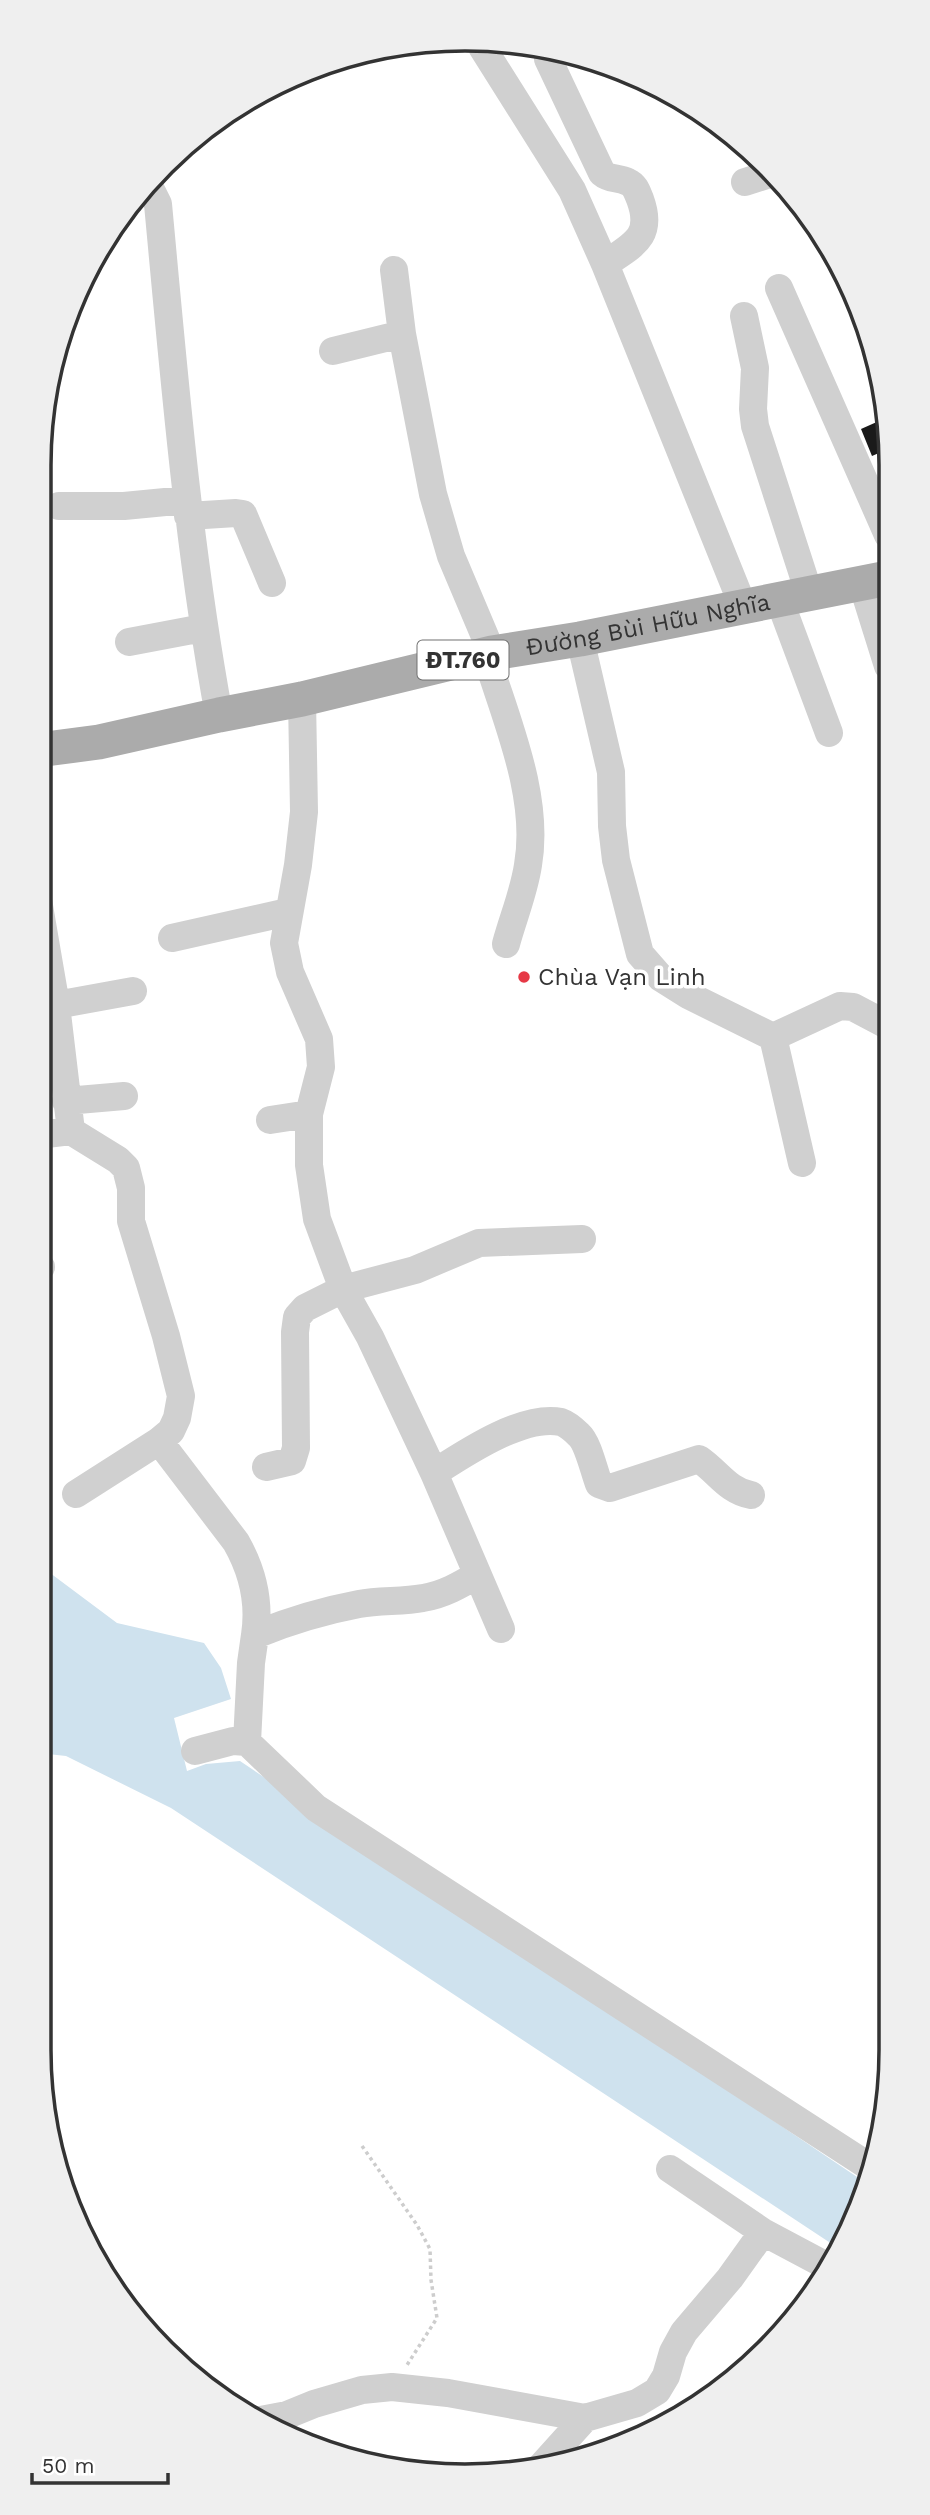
<svg xmlns="http://www.w3.org/2000/svg" width="930" height="2515" viewBox="0 0 930 2515" font-family="'Work Sans',sans-serif">
<style>
.water{fill:#cfe2ee}
.building{fill:#1a1a1a}
.lines{fill:none;stroke-linecap:round;stroke-linejoin:round}
.path{stroke:#cdcdcd;stroke-width:3.5;stroke-dasharray:3.5 3.5;stroke-linecap:butt}
.minor{stroke:#d0d0d0;stroke-width:28}
.major{stroke:#ababab;stroke-width:35}
.poi-dot{fill:#e63946;stroke:#fff;stroke-width:2.5}
.labels{text-anchor:middle;stroke-width:7;stroke-linejoin:round;paint-order:stroke}
.shield{fill:#fff;stroke:#707070;stroke-width:2}
.shield-label{font-size:23px;font-weight:bold;fill:#333}
.street-label{font-size:24px;fill:#333;stroke:#fff}
.poi-label{font-size:24px;fill:#333;stroke:#fff;text-anchor:start}
.rim{fill:none;stroke:#333;stroke-width:3.5}
</style>
<rect width="100%" height="100%" fill="#fff"/>
<!-- water -->
<path class="water" d="M38 1564 117 1623 204 1643 221 1668 231 1699 174 1718 187 1771 206 1764 240 1761 866 2183 835 2246 171 1808 66 1756 39 1753Z"/>
<!-- building -->
<path class="building" d="M888 417V449L872 456 861 429Z"/>
<g class="lines">
<!-- path -->
<path class="path" d="M362 2146 417 2225 430 2249 431 2280 437 2318 407 2365"/>
<!-- minor -->
<path class="minor" d="M482 47 572 190 605 264 743 606
M548 59 602 173C610 180 618 177 628 182 635 185 637 192 640 199 654 237 633 245 605 264
M745 182 773 173
M149 186 158 204C174 375 188 546 219 715
M394 270 402 334 433 494 451 556 492 653
M779 288 888 535
M744 316 755 368 753 409 755 426 809 593
M333 351 402 334
M59 506H124L186 500
M188 516 236 513 243 514 272 583
M862 583 888 666
M779 599 829 733
M580 639 611 772 612 826 616 860 640 954 661 978 688 995 773 1037 802 1163
M129 642 203 628
M486 655C506 720 540 796 528 865 524 892 513 918 506 944
M302 699 304 812 298 865 284 943 290 972 319 1039 321 1067 309 1114V1165L317 1219 343 1289 370 1337 434 1473 501 1629
M38 900 56 1005 71 1131 118 1160 126 1168 131 1188V1221L166 1336 181 1396 177 1418 171 1431 159 1441 76 1494
M172 938 288 912
M56 1005 133 991
M773 1037 840 1006 853 1007 889 1026
M66 1101 124 1096
M270 1120 309 1114
M38 1135 71 1131
M38 1267H41
M159 1441 236 1542C252 1570 260 1602 255 1635
M266 1467 292 1461 296 1448 295 1332 297 1317 305 1308 343 1289 415 1270 479 1243 582 1239
M434 1473C465 1453 523 1414 561 1422 567 1424 574 1430 579 1435 588 1443 594 1471 599 1484L610 1488 699 1459C718 1472 728 1491 751 1495
M247 1742 251 1663 255 1635C289 1621 322 1611 359 1604 380 1600 402 1602 423 1598 443 1595 460 1585 477 1575
M195 1751 233 1741 247 1742 316 1808 873 2169
M763 2232 825 2265
M255 2421 287 2415 314 2404 362 2390 392 2387 448 2393 585 2418 637 2403 657 2391 666 2376 673 2352 684 2332 730 2278 763 2232 670 2169
M539 2469 585 2418"/>
<!-- major -->
<path class="major" id="s1" d="M38 750 99 742 219 715 302 699 492 653 580 639 888 578"/>
</g>
<!-- markers -->
<circle class="poi-dot" cx="524" cy="977" r="7"/>
<g class="labels">
<!-- shield labels -->
<rect class="shield" x="417.5" y="640.5" width="91" height="39" rx="5"/>
<g class="shield-label">
<text x="463" y="668">ĐT.760</text>
</g>
<!-- street labels -->
<g class="street-label">
<text dy="8" stroke="none"><textPath href="#s1" startOffset="623">Đường Bùi Hữu Nghĩa</textPath></text>
</g>
<!-- poi labels -->
<g class="poi-label">
<text x="538" y="985">Chùa Vạn Linh</text>
</g>
</g>
<!-- crop -->
<path d="M0 0H930V2515H0ZM465 51H465A414 414 0 0 1 879 465V2050A414 414 0 0 1 465 2464H465A414 414 0 0 1 51 2050V465A414 414 0 0 1 465 51Z" fill="#efefef" fill-rule="evenodd"/>
<path class="rim" d="M465 51H465A414 414 0 0 1 879 465V2050A414 414 0 0 1 465 2464H465A414 414 0 0 1 51 2050V465A414 414 0 0 1 465 51Z"/>
<!-- scale -->
<path d="M32 2473v10h136v-10" fill="none" stroke="#333333" stroke-width="3.5"/>
<text x="42" y="2473" font-size="21" fill="#333333" stroke="#ffffff" stroke-width="5" paint-order="stroke">50 m</text>
</svg>
